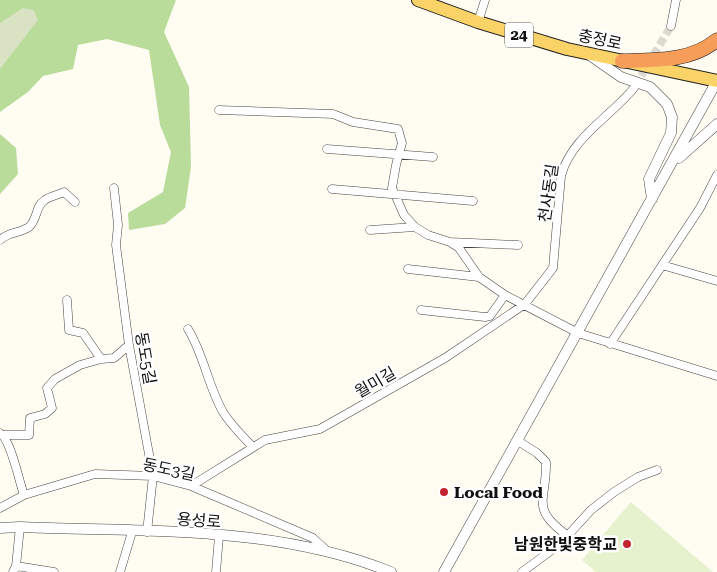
<svg xmlns="http://www.w3.org/2000/svg" width="717" height="572" viewBox="0 0 717 572" font-family="'Roboto Serif','Noto Sans KR',serif">
<style>
.forest{fill:#b9dc9a}
.cemetery{fill:#d9e2c2}
.pitch{fill:#e6f2cd}
.lines{fill:none;stroke-linecap:round;stroke-linejoin:round}
.minor-tunnel{stroke:#dbd9d0;stroke-width:8;stroke-dasharray:8 4;stroke-linecap:butt}
.minor-casing{stroke:#434343;stroke-width:9}
.tertiary-casing{stroke:#434343;stroke-width:11}
.primary-casing{stroke:#212121;stroke-width:14}
.motorway-casing{stroke:#212121;stroke-width:15}
.minor{stroke:#fff;stroke-width:8}
.tertiary{stroke:#fff;stroke-width:10}
.primary{stroke:#fad368;stroke-width:12}
.motorway{stroke:#f69d5a;stroke-width:14}
.poi-dot{fill:#c32530;stroke:#fff;stroke-width:2}
.labels{text-anchor:middle;stroke-width:5;stroke-linejoin:round;paint-order:stroke}
.shield{fill:#fff;stroke:#585858;stroke-width:1}
.shield-label{font-size:15px;font-weight:bold;fill:#101010}
.street-label{font-size:16px;fill:#101010;stroke:#fff}
.poi-label{font-size:16px;font-weight:bold;fill:#101010;stroke:#fff;text-anchor:start}
</style>
<rect width="100%" height="100%" fill="#fffcf2"/>
<!-- forest -->
<path class="forest" d="M0 0H176L164 32 189 87 191 167 185 208 165 224 129 230 128 213 163 192 171 152 160 125 149 50 107 39 78 45 73 69 43 76 28 92 0 112Z
M0 134 16 148 18 174 0 194Z"/>
<!-- cemetery -->
<path class="cemetery" d="M23 8 34 10 38 20 0 69V23Z"/>
<!-- pitch -->
<path class="pitch" d="M631 502 713 572H596L582 560Z"/>
<g class="lines">
<!-- minor-tunnel -->
<path class="minor-tunnel" d="M635 86 671 26"/>
<!-- minor casing -->
<g class="minor-casing">
<path id="minor" d="M478 22 485 0
M671 26 676 0
M219 110 333 114 353 122 398 129 402 143 396 165 392 188 404 215 415 227 428 235 450 242 459 248 479 277 505 295 578 333 717 376
M327 149 433 157
M114 188 118 225 116 245 129 345 153 476 147 532
M332 189 473 201
M370 230 415 227
M0 240C10 231 19 234 29 227 38 219 35 206 45 200 50 196 58 195 64 192L75 202
M450 242 518 245
M662 265 717 281
M408 269 479 277
M67 300 69 330 83 333 101 359
M421 310 485 317 490 316 505 295
M188 329C204 355 208 386 223 412 231 425 242 436 253 447
M610 344 700 208 717 175
M0 433C11 440 19 481 24 495
M4 435H29L30 418 45 414 52 408 47 388 55 379 80 365 101 359 114 358 129 345
M518 441 537 453 546 462C547 501 529 508 568 536
M191 486 265 440 320 429 445 358 525 304 553 268 561 176C571 138 610 117 634 88
M0 508 24 495 95 474 153 476 191 486 313 538 325 549
M16 566 54 572
M13 572 16 566 20 527
M120 572 132 532
M216 572 219 536
M522 572 560 544 591 510 614 492 638 477 657 470"/>
</g>
<!-- tertiary casing -->
<g class="tertiary-casing">
<path id="tertiary" d="M588 54 621 77 650 87 667 104 672 117 671 133 649 179 652 199
M679 158 717 124
M0 528 20 527C144 532 275 525 391 572
M444 572 717 81"/>
</g>
<!-- primary casing -->
<g class="primary-casing">
<path id="primary" d="M418 0 478 22 567 49 717 81"/>
</g>
<!-- motorway casing -->
<g class="motorway-casing">
<path id="motorway" d="M622 61C656 60 690 62 717 40"/>
</g>
<!-- minor -->
<use href="#minor" class="minor"/>
<!-- tertiary -->
<use href="#tertiary" class="tertiary"/>
<!-- primary -->
<use href="#primary" class="primary"/>
<!-- motorway -->
<use href="#motorway" class="motorway"/>
</g>
<!-- markers -->
<g class="poi-dot">
<circle cx="444" cy="492" r="5"/>
<circle cx="627" cy="544" r="5"/>
</g>
<g class="labels">
<!-- shield labels -->
<rect class="shield" x="505" y="22.5" width="28" height="25" rx="4"/>
<g class="shield-label">
<text x="519" y="40">24</text>
</g>
<!-- street labels -->
<g class="street-label">
<text transform="translate(600 39) rotate(12)" y="6">충정로</text>
<text transform="translate(548 193) rotate(-82)" y="6">천사동길</text>
<text transform="translate(146 358) rotate(80)" y="6">동도5길</text>
<text transform="translate(375 382) rotate(-30)" y="6">월미길</text>
<text transform="translate(169 469) rotate(12)" y="6">동도3길</text>
<text transform="translate(199 520) rotate(4)" y="6">용성로</text>
</g>
<!-- poi labels -->
<g class="poi-label">
<text x="454" y="498">Local Food</text>
<text x="617" y="550" text-anchor="end">남원한빛중학교</text>
</g>
</g>
</svg>
